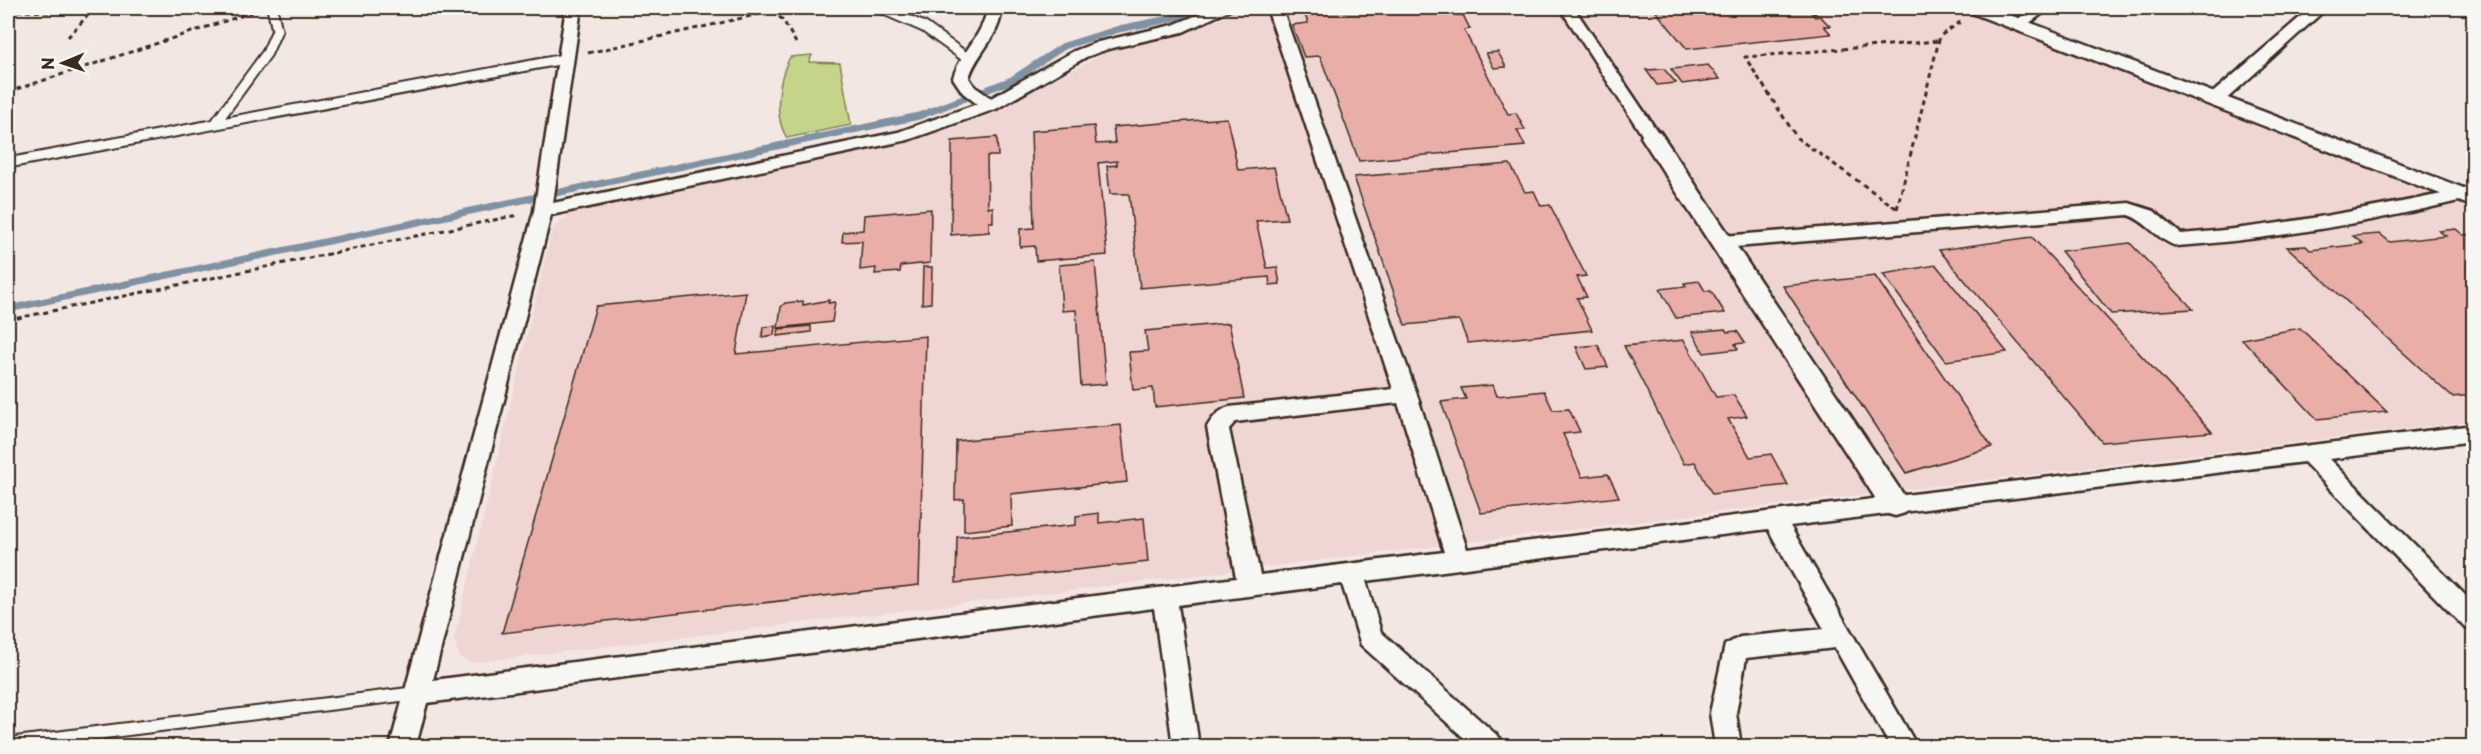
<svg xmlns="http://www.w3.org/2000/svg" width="2481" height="754" viewBox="0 0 2481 754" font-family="'Playpen Sans',sans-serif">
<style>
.built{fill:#f0d6d3}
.green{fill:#c4d589;stroke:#808054;stroke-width:1.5}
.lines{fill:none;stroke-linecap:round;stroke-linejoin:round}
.stream{stroke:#8091a1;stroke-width:7}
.building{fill:#e9adaa;stroke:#3b2a1e;stroke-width:1.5}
.service-far1-casing{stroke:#3b2a1e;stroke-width:13}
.service-casing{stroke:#3b2a1e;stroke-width:16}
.minor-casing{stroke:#3b2a1e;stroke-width:5}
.tertiary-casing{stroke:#3b2a1e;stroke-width:5}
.path{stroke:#3b2a1e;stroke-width:3;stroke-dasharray:5 4;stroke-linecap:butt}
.service-far1{stroke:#f6f6f2;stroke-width:9}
.service{stroke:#f6f6f2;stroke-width:12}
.minor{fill:#f6f6f2;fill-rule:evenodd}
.tertiary{fill:#f6f6f2;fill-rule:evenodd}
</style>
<rect width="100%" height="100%" fill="#f3e7e4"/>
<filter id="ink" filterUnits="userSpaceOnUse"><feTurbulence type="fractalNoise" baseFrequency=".0167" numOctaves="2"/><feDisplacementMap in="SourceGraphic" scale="12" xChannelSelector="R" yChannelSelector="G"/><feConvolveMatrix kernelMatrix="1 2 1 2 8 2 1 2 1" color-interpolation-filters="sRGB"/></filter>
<g filter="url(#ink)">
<!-- built -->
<path class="built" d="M1239 8H1962L2473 206V421L470 663 460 658 454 640 552 230 569 214 884 147 952 128 991 114 1104 53 1218 20Z"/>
<!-- green -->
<path class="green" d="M812 55 809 62 840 63 851 125 787 138C773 116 778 79 790 57Z"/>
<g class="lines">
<!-- stream -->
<path class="stream" d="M8 309 919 116 1012 80 1064 46 1119 29 1179 17 1195 8"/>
</g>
<!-- building -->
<path class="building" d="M1302 8H1452L1456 15H1463L1470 29 1464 30 1508 114 1516 113 1525 130H1517L1525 146 1359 161 1320 56 1304 57 1292 25 1308 23Z
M1653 8H1810L1816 14H1812L1815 17 1820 16 1830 26H1824L1831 34 1687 49Z
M1498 52 1506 67 1494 68 1486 53Z
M1708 65 1720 79 1682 84 1671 69Z
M1664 69 1676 83 1657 85 1646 70Z
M1227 118 1238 170 1274 167 1287 219 1256 221 1267 268 1277 267 1280 284 1270 285 1269 277 1140 288 1129 194H1110L1107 166 1117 165V161L1098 163 1107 255 1036 261 1035 246 1020 247V229L1034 228 1031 131 1094 126 1096 144 1115 143 1113 127Z
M997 137 998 156H987L988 208 993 207V222H989V232L951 235 952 141Z
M1510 164 1525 192 1534 191 1541 206 1550 205 1586 276 1577 277 1587 297 1577 298 1592 330 1468 343 1459 320 1405 325 1354 177Z
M931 209 930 263 901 266 900 272 875 274 876 268 860 270 862 241 842 242 843 232 863 230 864 215Z
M2456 229 2463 235 2474 234 2472 395 2452 397 2287 247 2306 246 2310 250 2363 244 2353 236 2380 234 2390 242 2446 236 2439 231Z
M2032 237 2212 432 2102 442 1939 250Z
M2130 243 2193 309 2111 314 2061 251Z
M1095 262 1106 384 1081 386 1076 310 1062 311 1059 265Z
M1936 265 2007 352 1946 361 1883 274Z
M923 267H932L931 303 922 304Z
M1875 276 1992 447 1906 473 1783 286Z
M1699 281 1705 291H1711L1725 313 1676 318 1660 289 1686 286 1684 283Z
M746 292 736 354 926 336 919 585 502 633 596 306Z
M829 300 828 303 835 302 832 322 778 328 781 307 785 303 803 301V305Z
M1229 323 1244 398 1155 407 1153 388 1133 390 1129 352 1148 351 1145 331Z
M775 326 774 335 762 337 763 327Z
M811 326V332L777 336 779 329Z
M2300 328 2387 412 2317 419 2242 339Z
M1725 329 1727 332 1737 331 1745 343 1735 344 1738 349 1704 353 1692 332Z
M1684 340 1716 397 1734 395 1747 416 1728 419 1750 457 1771 454 1788 485 1712 494 1695 462 1684 464 1624 346Z
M1598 345 1608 367 1586 369 1576 347Z
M1493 385 1497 396 1544 391 1553 410 1569 409 1580 432 1563 434 1582 477 1608 474 1619 497 1481 513 1441 402 1466 399 1461 388Z
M1121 425 1127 482 1011 494 1012 526 964 531V499L955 500 956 441Z
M1099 513V523L1144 518 1148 562 956 583 957 537 1076 525V516Z"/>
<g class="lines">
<!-- service-far1 casing -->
<g class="service-far1-casing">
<path id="service-far1" d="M880 8 924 27 967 58
M215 124 267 53 277 30 272 8
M8 163 564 59"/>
</g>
<!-- service casing -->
<g class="service-casing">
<path id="service" d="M8 744 416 693"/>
</g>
<!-- minor casing -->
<g class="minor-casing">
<path id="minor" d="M566 8H581L553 203 898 132 977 104 963 93 953 78C960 52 984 35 987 8H1001C1002 35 976 53 969 78L975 87 991 98 1074 51 1098 42 1173 25 1214 8H1234L1183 32 1108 49 1086 57 996 109 908 140 551 215 433 680 1236 578 1207 427C1212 418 1219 410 1229 407L1393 389 1267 8H1282L1417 395 1467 549 2474 425V441L2329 459 2474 604V631L2465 628 2304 462 1790 526 1917 746H1890L1835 648 1746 658 1736 713 1741 746H1715L1710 713 1725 645 1740 637 1824 629 1768 529 1366 581 1381 632 1500 738 1504 746H1473L1361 645 1342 584 1178 605 1199 746H1173L1154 608 427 703 416 746H390L534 211ZM1398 403 1444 552 1260 575 1229 429 1235 422Z
M1560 8H1574L1661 137 1658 141H1646Z
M2033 8H2050L2024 27H2014L2011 24Z
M2311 8H2327L2221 104H2209L2207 100 2209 96Z
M2461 190 2470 195 2467 199C2372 222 2275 239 2177 246 2158 241 2147 221 2128 215L1723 248 1714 242 1723 236 2129 203 2154 211 2181 234C2276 227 2368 209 2461 190Z"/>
</g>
<!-- tertiary casing -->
<g class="tertiary-casing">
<path id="tertiary" d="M1966 8H1992L2474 192V207L1969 12Z
M1652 130 1660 132 1905 497 1910 505 1905 513 1895 516 1885 513 1641 137 1644 132Z"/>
</g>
<!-- path -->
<path class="path" d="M8 10 89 14 68 37
M588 53 773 11 783 20 796 43
M8 92 256 11
M1896 208 1797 138 1745 57 1938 41
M1897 209 1940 36 1959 23V19
M8 320 518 215"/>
<!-- service-far1 -->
<use href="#service-far1" class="service-far1"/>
<!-- service -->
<use href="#service" class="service"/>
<!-- minor -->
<use href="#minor" class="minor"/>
<!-- tertiary -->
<use href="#tertiary" class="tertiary"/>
</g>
</g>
<!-- margin -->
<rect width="2481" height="754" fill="none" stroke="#f6f6f2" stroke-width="30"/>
<rect x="15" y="15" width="2451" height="724" fill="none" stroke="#3b2a1e" stroke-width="2" filter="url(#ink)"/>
<!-- north arrow -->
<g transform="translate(63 63) rotate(268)" stroke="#f6f6f2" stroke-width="4.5" paint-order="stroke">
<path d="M0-4.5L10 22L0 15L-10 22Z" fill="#3b2a1e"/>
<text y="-9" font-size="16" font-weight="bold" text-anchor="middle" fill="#3b2a1e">N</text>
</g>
</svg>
